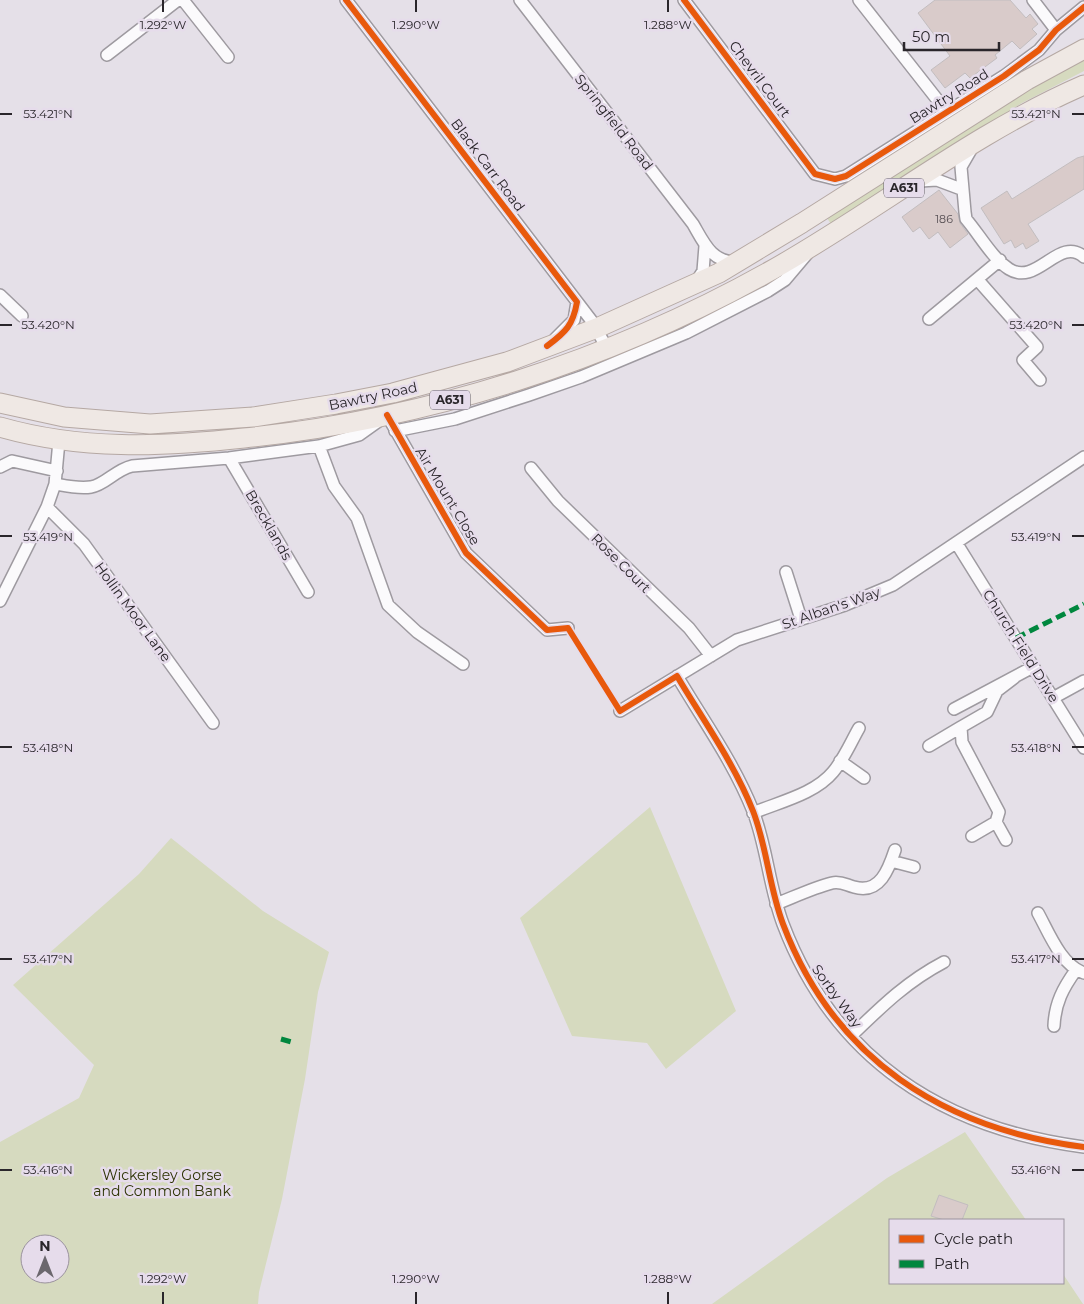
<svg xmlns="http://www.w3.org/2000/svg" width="1084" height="1304" viewBox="0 0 1084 1304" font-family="Montserrat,sans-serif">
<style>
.green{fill:#d6dabf;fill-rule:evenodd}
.building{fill:#d9cbca;stroke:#c2bdbf}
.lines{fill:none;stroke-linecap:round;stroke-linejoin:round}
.minor-casing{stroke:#9e9aa0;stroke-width:14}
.primary-casing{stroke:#b5a8a3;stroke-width:21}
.minor{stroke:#fbfafc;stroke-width:11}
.primary{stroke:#efe8e4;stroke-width:19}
.quiet{stroke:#00873e;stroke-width:5;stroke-dasharray:10 5;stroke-linecap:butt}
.cycleway-casing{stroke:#e6dceb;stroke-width:9}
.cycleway{stroke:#e8590c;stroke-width:6}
.ticks{fill:none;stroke:#2a262b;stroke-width:2}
.labels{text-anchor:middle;stroke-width:5;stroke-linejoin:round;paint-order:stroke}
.number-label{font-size:11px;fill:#564f53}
.shield{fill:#e6dceb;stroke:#625d65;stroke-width:1}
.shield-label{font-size:12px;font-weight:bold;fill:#2a262b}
.street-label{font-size:14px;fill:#2a262b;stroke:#e6dceb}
.park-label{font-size:14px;fill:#2c3302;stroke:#e6dceb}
.ticks-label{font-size:12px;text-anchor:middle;fill:#2a262b;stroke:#e6dceb;stroke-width:5;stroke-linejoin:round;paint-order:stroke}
</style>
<rect width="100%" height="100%" fill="#e5e0e8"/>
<!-- green -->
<path class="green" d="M1084 56V71L1022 103 831 224 825 215 1010 97Z
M650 807 736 1011 666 1069 647 1043 572 1036 520 918Z
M171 838 263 911 329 952 318 992 305 1079 282 1199 259 1292 258 1304H0V1142L79 1098 94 1065 13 985 139 874ZM30 1244H60V1274H30Z
M965 1132 1026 1220H890V1283H1063V1274L1083 1304H712L887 1178Z"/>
<!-- building -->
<path class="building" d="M935 0H1010L1026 18 1030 14 1038 24 1032 29 1037 34 1020 49 1012 41 995 55 997 58 970 78 965 73 945 88 931 70 950 56 918 13Z
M1084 156V189L1028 224 1039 241 1026 249 1023 243 1015 248 1011 240 1004 244 981 208 1007 191 1012 199 1077 158Z
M939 190 958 214 960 223 968 234 950 248 938 232 929 239 920 227 913 232 902 217Z
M939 1195 968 1205 962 1220H944L931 1216Z"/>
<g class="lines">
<!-- minor casing -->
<g class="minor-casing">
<path id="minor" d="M183 0 228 57
M346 0 591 320 607 348
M520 0 693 224C704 243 712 263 737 262
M684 0 815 174 835 179 846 176 1004 76 1039 50 1056 30 1084 7
M859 0 947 112
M1033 0 1056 30
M107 55 178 0
M972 148 961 167 965 212 966 219C979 234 992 258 1009 269 1037 287 1059 235 1084 257
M920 181 937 180 961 189
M977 279 1037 347 1023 360 1040 380
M696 282 703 271 705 246
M0 295 22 316
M929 319 1000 260
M555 339 574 320 577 302
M395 431 455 419 529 395 581 377 686 333 768 291 785 280 807 254
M59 441 55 484C66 486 79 489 91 487 105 485 115 470 132 466L229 458 319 446 359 435 387 415 466 553 547 630 568 628
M319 446 334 486 357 518 388 605 417 632 463 664
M229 458 308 592
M0 467 12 461 57 471
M531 468 558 501 689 628 711 656
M47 507 84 544 213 723
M957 544 1084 748
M786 572 801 619
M0 601 47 507 55 484
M677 676C703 720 734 763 753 811 767 847 769 887 783 924 834 1059 943 1129 1084 1147
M1053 698 1084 681
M954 709 1033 667
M620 711 737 640 845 605 893 585 1084 457
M929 746 961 727
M840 761 864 778
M753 813C779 802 815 794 833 772 844 759 851 742 859 728
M996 822 1006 840
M972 836 996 822 999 812 962 742 961 727 987 712 997 691 1014 678
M891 861 914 867
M776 904C794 897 813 888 832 883 841 881 846 885 854 887 880 895 889 868 895 850
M1038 913C1049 933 1061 965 1084 973
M1054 1026C1055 1003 1063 988 1076 970
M851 1036C881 1007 906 982 944 962"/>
</g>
<!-- primary casing -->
<g class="primary-casing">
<path id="primary" d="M0 403 64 417 150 424 253 417 336 404 393 393 507 362 597 328 719 273 802 223 1027 80 1084 49
M0 427C80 450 162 447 244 438 428 419 610 361 772 270 877 211 973 133 1084 85"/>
</g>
<!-- minor -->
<use href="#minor" class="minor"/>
<!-- primary -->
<use href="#primary" class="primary"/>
<!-- quiet -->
<path class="quiet" d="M1016 638 1084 604
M281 1039 295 1043"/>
<!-- cycleway casing -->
<g class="cycleway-casing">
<path id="cycleway" d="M346 0 577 302C573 325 566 332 547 346
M684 0 815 174 835 179 846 176 1004 76 1039 50 1056 30 1084 7
M387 415 466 553 547 630 568 628 620 711 677 676C703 720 734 763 753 811 767 847 769 887 783 924 834 1059 943 1129 1084 1147"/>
</g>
<!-- cycleway -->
<use href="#cycleway" class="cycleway"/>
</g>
<!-- ticks -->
<path class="ticks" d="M163 0V12M416 0V12M668 0V12M0 114H12M1072 114H1084M0 325H12M1072 325H1084M0 536H12M1072 536H1084M0 747H12M1072 747H1084M0 959H12M1072 959H1084M0 1170H12M1072 1170H1084M163 1292V1304M416 1292V1304M668 1292V1304"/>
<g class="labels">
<!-- number labels -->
<g class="number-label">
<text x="944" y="223">186</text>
</g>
<!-- shield labels -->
<g class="shield">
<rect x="884" y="178.5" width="40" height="19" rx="4"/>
<rect x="430" y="390.5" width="40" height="19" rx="4"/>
</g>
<g class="shield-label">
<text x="904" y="192">A631</text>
<text x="450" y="404">A631</text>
</g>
<!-- street labels -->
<g class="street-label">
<text transform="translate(760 79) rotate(53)" y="5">Chevril Court</text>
<text transform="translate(949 96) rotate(-32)" y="5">Bawtry Road</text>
<text transform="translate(614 122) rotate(52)" y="5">Springfield Road</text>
<text transform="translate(488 165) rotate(53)" y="5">Black Carr Road</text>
<text transform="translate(373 396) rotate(-12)" y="5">Bawtry Road</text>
<text transform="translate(448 496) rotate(59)" y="5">Air Mount Close</text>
<text transform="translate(269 525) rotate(60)" y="5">Brecklands</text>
<text transform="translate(621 563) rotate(45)" y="5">Rose Court</text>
<text transform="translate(831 608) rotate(-19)" y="5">St Alban's Way</text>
<text transform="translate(133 612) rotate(54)" y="5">Hollin Moor Lane</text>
<text transform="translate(1021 646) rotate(58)" y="5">Church Field Drive</text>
<text transform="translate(837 996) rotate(54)" y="5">Sorby Way</text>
</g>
<!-- park labels -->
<g class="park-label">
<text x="162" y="1180">Wickersley Gorse<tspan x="162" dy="16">and Common Bank</tspan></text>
</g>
</g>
<g class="ticks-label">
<text x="163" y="29">1.292°W</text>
<text x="416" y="29">1.290°W</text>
<text x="668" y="29">1.288°W</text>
<text x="48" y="118">53.421°N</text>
<text x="1036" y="118">53.421°N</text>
<text x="48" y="329">53.420°N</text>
<text x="1036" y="329">53.420°N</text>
<text x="48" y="541">53.419°N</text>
<text x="1036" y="541">53.419°N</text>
<text x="48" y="752">53.418°N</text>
<text x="1036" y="752">53.418°N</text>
<text x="48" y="963">53.417°N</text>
<text x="1036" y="963">53.417°N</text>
<text x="48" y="1174">53.416°N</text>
<text x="1036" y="1174">53.416°N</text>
<text x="163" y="1283">1.292°W</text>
<text x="416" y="1283">1.290°W</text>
<text x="668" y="1283">1.288°W</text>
</g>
<!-- legend -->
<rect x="889" y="1219" width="175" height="65" fill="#e6dceb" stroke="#9b939e"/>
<rect x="899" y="1235" width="25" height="8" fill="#e8590c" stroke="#9b939e"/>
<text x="934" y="1244" font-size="15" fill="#2a262b">Cycle path</text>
<rect x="899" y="1260" width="25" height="8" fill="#00873e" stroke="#9b939e"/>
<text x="934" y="1269" font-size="15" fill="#2a262b">Path</text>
<!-- north arrow -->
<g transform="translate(45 1259)"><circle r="24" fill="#e6dceb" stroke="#9b939e"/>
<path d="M0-4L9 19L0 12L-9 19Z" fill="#6b676d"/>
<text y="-8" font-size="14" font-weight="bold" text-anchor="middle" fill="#2a262b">N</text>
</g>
<!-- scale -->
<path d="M904 42v8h95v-8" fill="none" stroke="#2a262b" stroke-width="2.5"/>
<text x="912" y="42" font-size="15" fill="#2a262b" stroke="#e6dceb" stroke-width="4" paint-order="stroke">50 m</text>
</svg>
